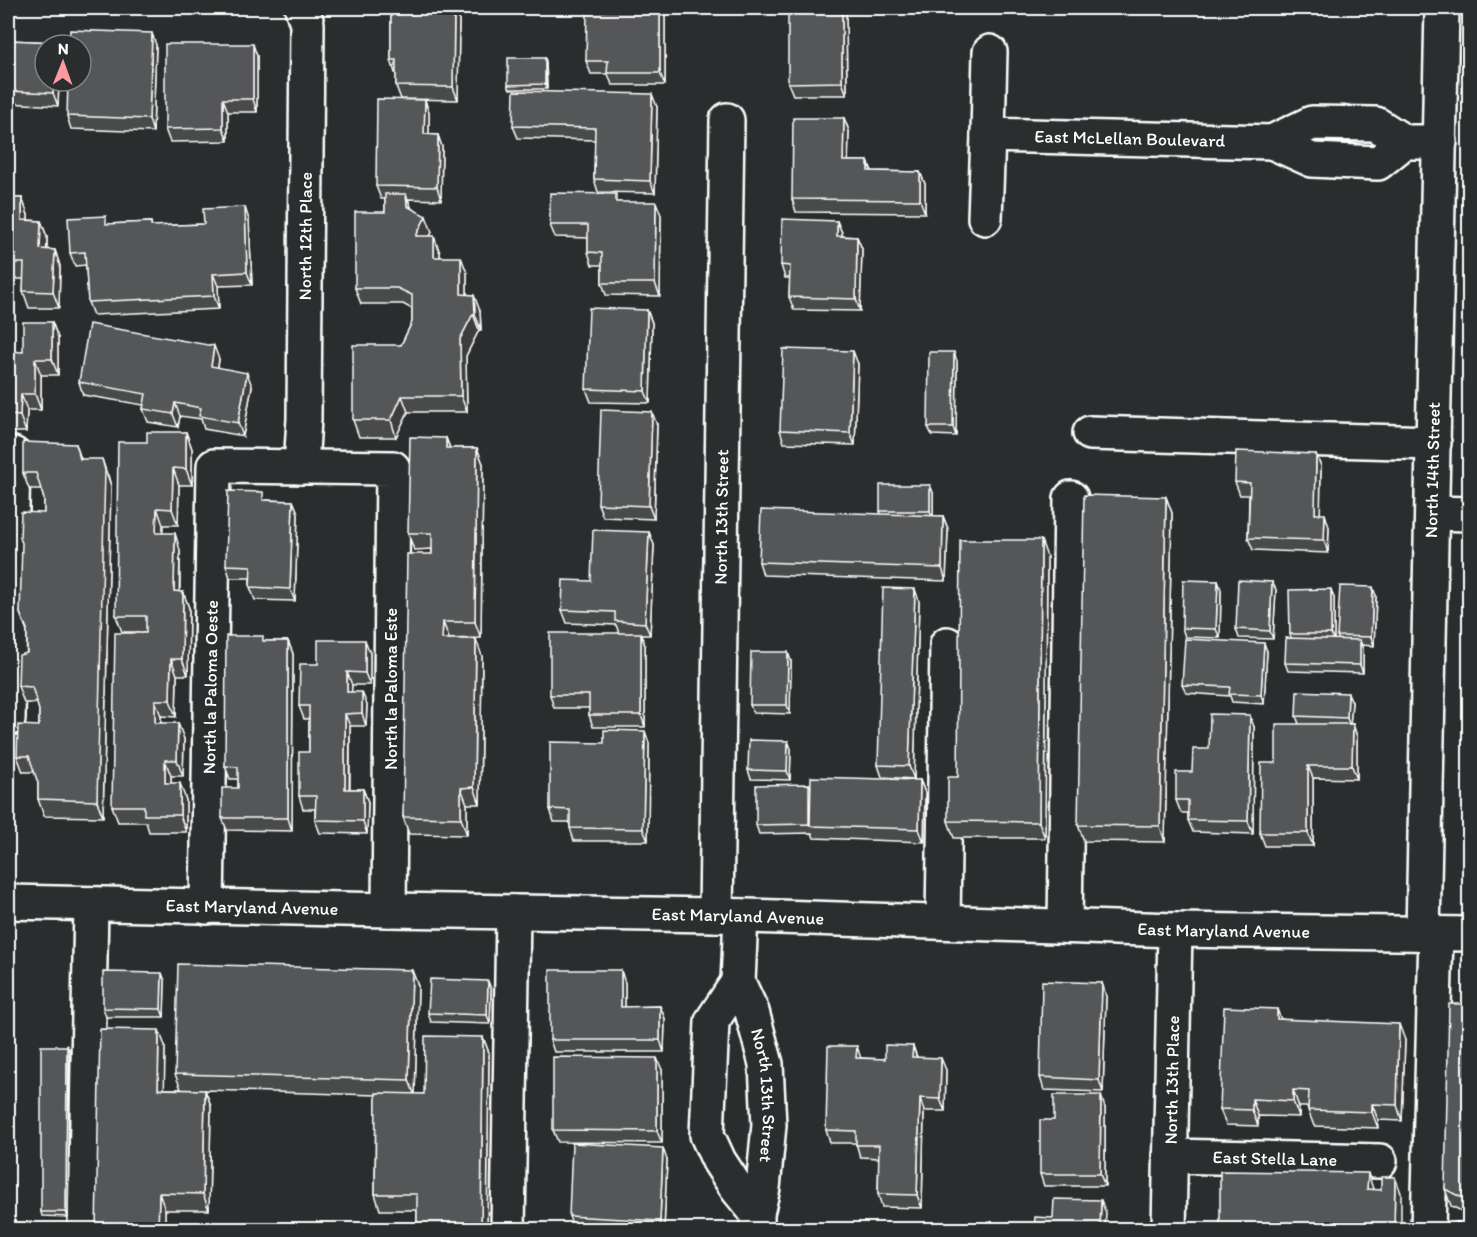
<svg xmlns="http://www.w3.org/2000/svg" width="1477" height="1237" viewBox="0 0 1477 1237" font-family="Itim,sans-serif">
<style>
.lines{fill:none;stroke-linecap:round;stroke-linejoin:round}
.minor-casing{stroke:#fff;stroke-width:38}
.minor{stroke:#2a2d2e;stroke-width:33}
.wall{fill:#494b4c;stroke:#fff;stroke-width:1.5}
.shaded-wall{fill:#3c3d3e;stroke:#fff;stroke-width:1.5}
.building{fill:#555758;stroke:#fff;stroke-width:1.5}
.labels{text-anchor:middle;stroke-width:4.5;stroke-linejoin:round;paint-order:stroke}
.street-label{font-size:18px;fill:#fff;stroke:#2a2d2e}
</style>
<rect width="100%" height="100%" fill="#2a2d2e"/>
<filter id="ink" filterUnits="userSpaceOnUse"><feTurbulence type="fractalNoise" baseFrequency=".0167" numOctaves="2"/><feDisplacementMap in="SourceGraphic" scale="12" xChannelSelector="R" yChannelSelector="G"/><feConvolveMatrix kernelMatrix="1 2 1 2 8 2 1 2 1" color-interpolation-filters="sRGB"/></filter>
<g filter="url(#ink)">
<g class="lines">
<!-- minor casing -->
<g class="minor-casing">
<g id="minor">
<path id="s1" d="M990 52 988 135 1272 142"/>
<path d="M1404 142 1378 163 1312 160 1272 142 1312 123 1376 124 1404 142H1440"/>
<path d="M985 218 988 135"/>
<path d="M1090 433 1434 443"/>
<path d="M8 454H13L8 719"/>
<path id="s2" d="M301 467 304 419 307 24 302 8"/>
<path d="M1432 513 1470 514"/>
<path id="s3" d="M8 902 389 910 716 915 1175 930 1470 934"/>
<path id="s4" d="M207 907 214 466 393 468 389 910"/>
<path id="s5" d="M716 915 727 120"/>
<path id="s6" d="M741 916 738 982 752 1012 766 1064 769 1125 763 1188 757 1213V1230"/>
<path d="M943 922 947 644"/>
<path d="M1065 926 1071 498"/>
<path id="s7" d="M1423 934 1442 8"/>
<path d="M738 982 712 1021 707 1135 719 1161 738 1190 757 1213"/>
<path id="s8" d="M1170 1156 1380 1161"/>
<path d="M85 1230 91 904"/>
<path d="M508 1230 513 912"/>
<path id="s9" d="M1169 1230 1175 930"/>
<path d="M1428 1230 1436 934"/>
</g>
</g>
<!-- minor -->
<use href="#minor" class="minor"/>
</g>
<!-- wall -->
<path class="wall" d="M391 8H455L459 16 458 100 401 99 396 86V73H395L391 60Z
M605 8H665V85H612L608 74H591L586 61 605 11Z
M846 15 847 95H793L788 83Z
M8 40 55 42 56 45H45V81H59L58 106 8 103Z
M156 45 153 132 71 129 67 116Z
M257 56V112H228V141L170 142 165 129Z
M545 58 546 62 547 89H510L508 85Z
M425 100 429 113V135H438L442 147 441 200 408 199 412 209 432 232 430 236 440 253V257L467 273V295L480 311 481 330H479L466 356 467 412H408L396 437H359L353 420 401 345 412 322V309L403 304H361L355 288 385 212V199H381L376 186Z
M657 107 655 193 598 192 594 179 595 140 518 138 513 126Z
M844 118 849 131 848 161H868L872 171 920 172 925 184V213L796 212 792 199Z
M8 198H22L28 215V220L41 221 47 237V249L55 250 60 266 59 308H29L23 291 24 279H8Z
M619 202 661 215 660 296 606 295 602 283V265H592L588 252V238L555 237 550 225Z
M249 220 252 285 218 286 219 309 93 315 88 302 86 265 75 266 70 253 109 224 151 222 152 226 204 224Z
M837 221 842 233V236L857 237 862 249 860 311 794 310 789 297 790 278H785L781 265Z
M647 310 652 323 650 403 591 402 586 389Z
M52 322 58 338V375H41V410H27L26 432H8V351L23 352Z
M219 359 218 368 252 386 243 436 204 429 201 419 180 416 178 427 148 422 143 409 144 405 83 395 79 382Z
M957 361 956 436 932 435 928 427Z
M858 364 855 445 784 443 780 430Z
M657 425 654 519 603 517 598 504Z
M186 432 192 449V485H179L178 525H163L162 533 180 550V592H183L189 608 188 675H177L176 717 161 716V723L184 739 183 776H171V783L186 800V832H149L146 822H118L112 806 146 633V632H122L116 616 147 442Z
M446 438 450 448H477L483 464 481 638 449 639 482 656 480 804H467V835L409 834 403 817 432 549 414 550 408 533Z
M76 444 81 459 108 475 111 486 103 817 44 816 38 799V783L35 772H23L17 756 39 726V710L37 703H24L18 686 27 653V631L20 613 44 513V499L41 489H29L23 473Z
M1316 454 1321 466 1320 514 1329 527 1328 553 1253 550 1248 538 1249 495H1240L1235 482Z
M930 485 933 493V516H943L948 529 946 581 763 575 759 562 881 514 880 511Z
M1166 497 1172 513 1165 842 1084 841 1078 825Z
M266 500 293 501 298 513 295 601 255 600 250 587V578H230L226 565Z
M649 532 654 545 650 635H642L645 646V727H593L589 715V708H554L550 695 619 633 616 625 567 623 562 610 591 581Z
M1047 557 1045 838H954L948 821 958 777Z
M1218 581 1221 590 1220 638 1185 637 1182 628Z
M1272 582 1276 590 1273 639 1239 638 1236 629Z
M1376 596 1374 646 1362 645 1363 649V673L1288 671 1285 663 1291 638 1290 634 1334 598V640H1339L1337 636Z
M919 601 914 779 882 777 878 765Z
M265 641H288L293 654 292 831 227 830 222 818 238 788V779H230L225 766Z
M1267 651 1264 704 1232 702 1230 696 1186 693 1182 685Z
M370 653V685H352L351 692 367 705 366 726H350V789H363L368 802 367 834 320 833 315 820V809H303L299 796 309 752V719H304L299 706 318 664Z
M791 661 790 714 753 713 750 705Z
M1352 702 1350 724H1353L1357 737V779L1313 778V846H1265L1260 833 1276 763 1299 724 1296 716Z
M1254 727 1253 834 1193 832 1188 820V813H1181L1176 800 1192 772Z
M788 741 791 749 790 780 751 779 748 770Z
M649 743 648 841H574L570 828V822H554L550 809Z
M920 780 925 793 924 842 814 838 812 833 759 834 756 825 809 784 811 788Z
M165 981 164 1017H106L103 1008Z
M625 983V1007L660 1006 665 1019 664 1052H554L550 1040Z
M1102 983 1106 996 1103 1092 1044 1090 1040 1077Z
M418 986 415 1094H424L483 1037 489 1053 487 1230H417V1210H380L375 1194 376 1095 205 1090 211 1106 209 1210H165V1230H96L165 1046 164 1089H181L175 1074Z
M491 989 490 1024 431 1022 428 1013Z
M1470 1004V1215L1451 1206 1445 1189Z
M1281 1019 1405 1040 1402 1121 1378 1120V1128L1314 1126 1308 1110V1107H1299V1117L1258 1116V1126L1226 1125 1220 1109Z
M67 1046 69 1050 68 1217 42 1216 41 1212Z
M913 1046 917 1057 946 1070 945 1111H924L922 1208 882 1207 878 1194 879 1158 860 1157 856 1143H830L826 1130 861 1058 885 1059Z
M662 1070V1143L558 1142 553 1130Z
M1105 1108V1186H1044L1040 1174Z
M667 1160 664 1230 574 1229 569 1216Z"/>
<!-- shaded-wall -->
<path class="shaded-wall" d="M454 8H455L459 16 458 100 453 87Z
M660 8H665V85L660 73Z
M842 8H844L846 15 847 95 842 82Z
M152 33 156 45 153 132 149 119Z
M253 44 257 56V112L253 99Z
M545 58 546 62 547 89 545 84Z
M54 81H59L58 106 53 93Z
M652 94 657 107 655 193 650 181Z
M223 99 228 112V141L223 128Z
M425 100 429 113V147L424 134Z
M844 118 849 131 848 173 843 161Z
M438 135 442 147 441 200 437 187Z
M868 161 872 174 868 171Z
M920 172 925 184V213L920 200Z
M406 194 412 211 407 206Z
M22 198 28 215V237L22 220Z
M656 202 661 215 660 296 655 283Z
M245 207 249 220 252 285 247 272Z
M426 216 432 232 422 253 416 236Z
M41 221 47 237 46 266 40 249Z
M837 221 842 233V249L837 236Z
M434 236 440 253V273L434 257Z
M857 237 862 249 860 311 856 299Z
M55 250 60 266 59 308 53 292Z
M461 257 467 273V311L461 294Z
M213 274 218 286 219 309 214 296Z
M474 295 480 311 481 330 475 314Z
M647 310 652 323 650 403 645 391Z
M473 314 479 330 466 356 467 412 461 396 460 339Z
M52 322 58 338V375L52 359Z
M214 346 219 359 216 379 211 366Z
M853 351 858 364 855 445 850 433Z
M954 352 957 361 956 436 953 427Z
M35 359 41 375V410L35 394Z
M247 373 252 386 243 436 238 423Z
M21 394 27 410 26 432 20 416Z
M402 396 408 412 396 437 391 420Z
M175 403 180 416 178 427 173 414Z
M652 412 657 425 654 519 649 506Z
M186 432 192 449V485L186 469Z
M446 438 452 454 446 448Z
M477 448 483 464 481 638 475 622Z
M1316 454 1321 466 1320 526 1315 514Z
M102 459 111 486 103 817 97 801Z
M173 468 179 485 178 525 172 509Z
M930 485 933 493V520L930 511Z
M1166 497 1172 513 1165 842 1160 826Z
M293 501 298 513 295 601 290 589Z
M157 508 163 525 162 549 156 533Z
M1325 514 1329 527 1328 553 1324 540Z
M943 516 948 529 946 581 942 568Z
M649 532 654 545 650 635 645 623Z
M175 533 180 550 179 608 174 591Z
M1041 540 1047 557 1045 838 1039 822Z
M1218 581 1221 590 1220 638 1216 629Z
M1272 582 1276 590 1273 639 1270 631Z
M1373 587 1376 596 1374 646 1371 637Z
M915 589 919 601 914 779 909 766Z
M1331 589 1334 598V642L1331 634Z
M183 592 189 608 188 675 182 659Z
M443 622 449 638 448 655 442 639Z
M641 633 645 646V727L641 715Z
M476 639 482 656 480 804 474 787Z
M365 640 370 653V685L365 673Z
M1360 640 1363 649V673L1360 665Z
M288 641 293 654 292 831 288 818Z
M1264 643 1267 651 1264 704 1261 695Z
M788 652 791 661 790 714 787 705Z
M171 659 177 675 176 717 170 700Z
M347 672 352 685 351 704 347 692Z
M362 692 367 705 366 726 362 713Z
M1348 693 1352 702 1350 727 1347 718Z
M155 700 161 716V739L155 723Z
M345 714 350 726 349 801 345 789Z
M1250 715 1254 727 1253 834 1248 821Z
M178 723 184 739 183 776 177 760Z
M1353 724 1357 737V779L1352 766Z
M645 731 649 743 648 841 643 829Z
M788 741 791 749 790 780 787 771Z
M165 760 171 776V799L165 783Z
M1308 766 1313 778V846L1308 833Z
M920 780 925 793 924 842 919 829Z
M180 783 186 800V832L180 815Z
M461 788 467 804V835L461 818Z
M363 789 368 802 367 834 363 821Z
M412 970 418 986 415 1096 409 1080Z
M621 970 625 983V1019L621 1007Z
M162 973 165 981 164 1017 161 1009Z
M488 981 491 989 490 1024 487 1015Z
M1102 983 1106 996 1103 1092 1099 1080Z
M660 1006 665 1019 664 1052 660 1040Z
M1277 1009 1283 1025 1277 1019Z
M1399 1024 1405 1040 1402 1121 1397 1105Z
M159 1030 165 1046 164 1105 158 1089Z
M483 1037 489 1053 487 1230H481Z
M67 1046 69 1050 68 1217 66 1212Z
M857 1046 861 1059 856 1058Z
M913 1046 917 1059 912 1057Z
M657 1058 662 1070V1143L657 1131Z
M941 1058 946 1070 945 1111 940 1099Z
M205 1090 211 1106 209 1210 203 1194Z
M1293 1090 1299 1107V1117L1293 1101Z
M1101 1095 1105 1108V1186L1100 1174Z
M920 1098 924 1111 922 1208 917 1195Z
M1252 1099 1258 1116V1126L1252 1110Z
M1372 1104 1378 1120V1128L1372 1112Z
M663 1148 667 1160 664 1230H663L660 1221Z
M1368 1173 1373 1189V1206L1367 1189Z
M1395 1177 1401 1193V1230H1394Z
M159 1193 165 1210V1230H158Z
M1101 1200 1106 1213 1105 1230H1100Z"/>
<!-- building -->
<path class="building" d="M391 8H454L453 87 396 86V60H391Z
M605 8H660V73H607L608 61H586L587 11H605Z
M788 8H842V82L788 83Z
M70 30 152 33 149 119 67 116 68 81H81V45H69Z
M8 40 55 42V45H45V81H54L53 93 8 91Z
M165 44H253V99H223V128L165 129Z
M508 58H545V84L508 85Z
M514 91 652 94 650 181 594 179 595 128 513 126Z
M377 99 425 100 424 134 438 135 437 187 376 186Z
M793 118H844L843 161H868V171L920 172V200L792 199Z
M550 193 616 194V202H656L655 283H602V253L588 252V225H550Z
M385 194H406L407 206 426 216 416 236H434V257H461V294L474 295 475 314H473L460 339 461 396H402L391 420H353V345H401L412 322V295L397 288H355V212H385Z
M8 198H22V220L41 221 40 249 55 250 53 292 23 291 24 263H8Z
M245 207 247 272 213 274 214 296 88 302 85 252 70 253 68 218 106 216V224L151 222V226L204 224 203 209Z
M782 219 837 221V236L857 237 856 299 789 297 790 266 781 265Z
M589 308 647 310 645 391 586 389Z
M23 322H52V359H35V394H21L20 416 8 415V351L23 352Z
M89 324 214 346 211 366 247 373 238 423 199 416 201 408 175 403 173 414 143 409 146 394 79 382Z
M783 349 853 351 850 433 780 430Z
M929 352H954L953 427H928Z
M601 410 652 412 649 506 598 504Z
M147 432H186V469L173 468 172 509 157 508 156 533H175L174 591 183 592 182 659H171L170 700H155V723H178L177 760H165V783H180V815H144V806H112L115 633H146V616H116L118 442H147Z
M410 437 446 438V448H477L475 622H443L442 639H476L474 787 461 788V818L403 817 407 554H432V533H408Z
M23 442 76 444 80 459H102L105 470 97 801 38 799V783L29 756H17L18 725 39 726V710L32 687 18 686 19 655 27 653V629L20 613 22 543 20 538 21 512 44 513V499L36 473H23Z
M1236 451 1316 454 1315 514H1325L1324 540 1248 538 1250 483 1235 482Z
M880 485H930V511H880Z
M228 491 263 492V500L293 501 290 589 250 587 251 566 226 565Z
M1084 495 1166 497 1160 826 1078 825Z
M761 510 943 516 942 568 759 562Z
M1470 526V593H1467Z
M593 530 649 532 645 623 615 621V612L562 610 563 580 591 581Z
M960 540H1041L1039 822 948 821V777H958Z
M1183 580 1218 581 1216 629 1182 628Z
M1238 580 1272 582 1270 631 1236 629Z
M1340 586 1373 587 1371 637 1337 636Z
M883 588 915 589 909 766 878 765Z
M1331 589V634H1290L1289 590Z
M550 633H641V715H589V695H550Z
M226 636H263V641H288V818H222V788H238V767L225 766Z
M1286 638 1360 640V665L1285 663Z
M1185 639 1264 643 1261 695 1229 694 1230 687 1182 685Z
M318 640H365V673L347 672V692H362V713L345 714V789H363V821L315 820 316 796H299V752H309V706H299L300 664H318Z
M751 652H788L787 705H750Z
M1297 691 1348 693 1347 718 1296 716Z
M1210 714 1250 715 1248 821 1188 820V800H1176V772H1192L1193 749H1209Z
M1276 724H1353L1352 766H1308V833H1260L1261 763H1276Z
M604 730 645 731 643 829 570 828V810L550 809V742L604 743Z
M749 740 788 741 787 771 748 770Z
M811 777 920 780 919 829 810 826Z
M809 784V824L756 825V785Z
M178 964 412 970 409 1080 175 1074Z
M550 970H621V1007L660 1006V1040H550Z
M103 972 162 973 161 1009 103 1008Z
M430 979 488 981 487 1015 428 1013Z
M1042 981 1102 983 1099 1080 1040 1077Z
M1449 1004H1470V1202L1445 1189Z
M1224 1007 1277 1009V1019L1399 1024 1397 1105 1372 1104V1112L1308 1110 1309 1091 1293 1090V1101L1252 1099V1110L1220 1109Z
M100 1029 159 1030 158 1089 205 1090 203 1194 159 1193 158 1230H96Z
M425 1036 483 1037 481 1230H417V1194H375L376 1093 424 1094Z
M885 1045 913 1046 912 1057 941 1058 940 1099 920 1098 917 1195 878 1194 879 1145H856V1131L826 1130 828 1046H857L856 1058 885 1059Z
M41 1046H67L66 1212H41Z
M553 1057 657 1058V1131L553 1130Z
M1054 1095H1101L1100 1174H1040V1120H1054Z
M572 1143 663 1148 660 1221 569 1216Z
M1220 1171 1368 1173 1367 1189 1381 1190V1177H1395L1394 1230H1220Z
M1054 1199 1101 1200 1100 1230H1034L1035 1217 1053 1218Z
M1456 1222H1470V1230H1456Z"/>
</g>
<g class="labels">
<!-- street labels -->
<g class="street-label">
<text dy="6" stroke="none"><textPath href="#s1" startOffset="225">East McLellan Boulevard</textPath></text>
<text dy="6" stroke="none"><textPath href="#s2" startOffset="231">North 12th Place</textPath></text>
<text dy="6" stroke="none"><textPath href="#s7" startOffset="464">North 14th Street</textPath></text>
<text dy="6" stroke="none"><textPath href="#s5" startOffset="398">North 13th Street</textPath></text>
<text dy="6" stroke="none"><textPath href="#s4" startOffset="220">North la Paloma Oeste</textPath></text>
<text transform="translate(391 689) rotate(-90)" y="6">North la Paloma Este</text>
<text dy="6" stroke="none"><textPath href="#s3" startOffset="244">East Maryland Avenue</textPath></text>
<text dy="6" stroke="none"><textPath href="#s3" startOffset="730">East Maryland Avenue</textPath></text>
<text dy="6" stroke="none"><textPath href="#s3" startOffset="1216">East Maryland Avenue</textPath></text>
<text dy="6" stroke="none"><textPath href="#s9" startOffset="150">North 13th Place</textPath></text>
<text dy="6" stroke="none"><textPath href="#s6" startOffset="184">North 13th Street</textPath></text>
<text dy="6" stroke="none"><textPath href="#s8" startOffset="105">East Stella Lane</textPath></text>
</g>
</g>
<!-- margin -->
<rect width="1477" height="1237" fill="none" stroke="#2a2d2e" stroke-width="30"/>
<rect x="15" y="15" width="1447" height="1207" fill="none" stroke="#fff" stroke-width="2" filter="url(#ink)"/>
<!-- north arrow -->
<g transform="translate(63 63) rotate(1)"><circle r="28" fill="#2a2d2e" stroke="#7f8182" stroke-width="1.5"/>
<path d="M0-4.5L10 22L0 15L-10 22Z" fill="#ff9aa2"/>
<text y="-9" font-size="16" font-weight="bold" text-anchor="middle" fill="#ffffff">N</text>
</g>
</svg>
